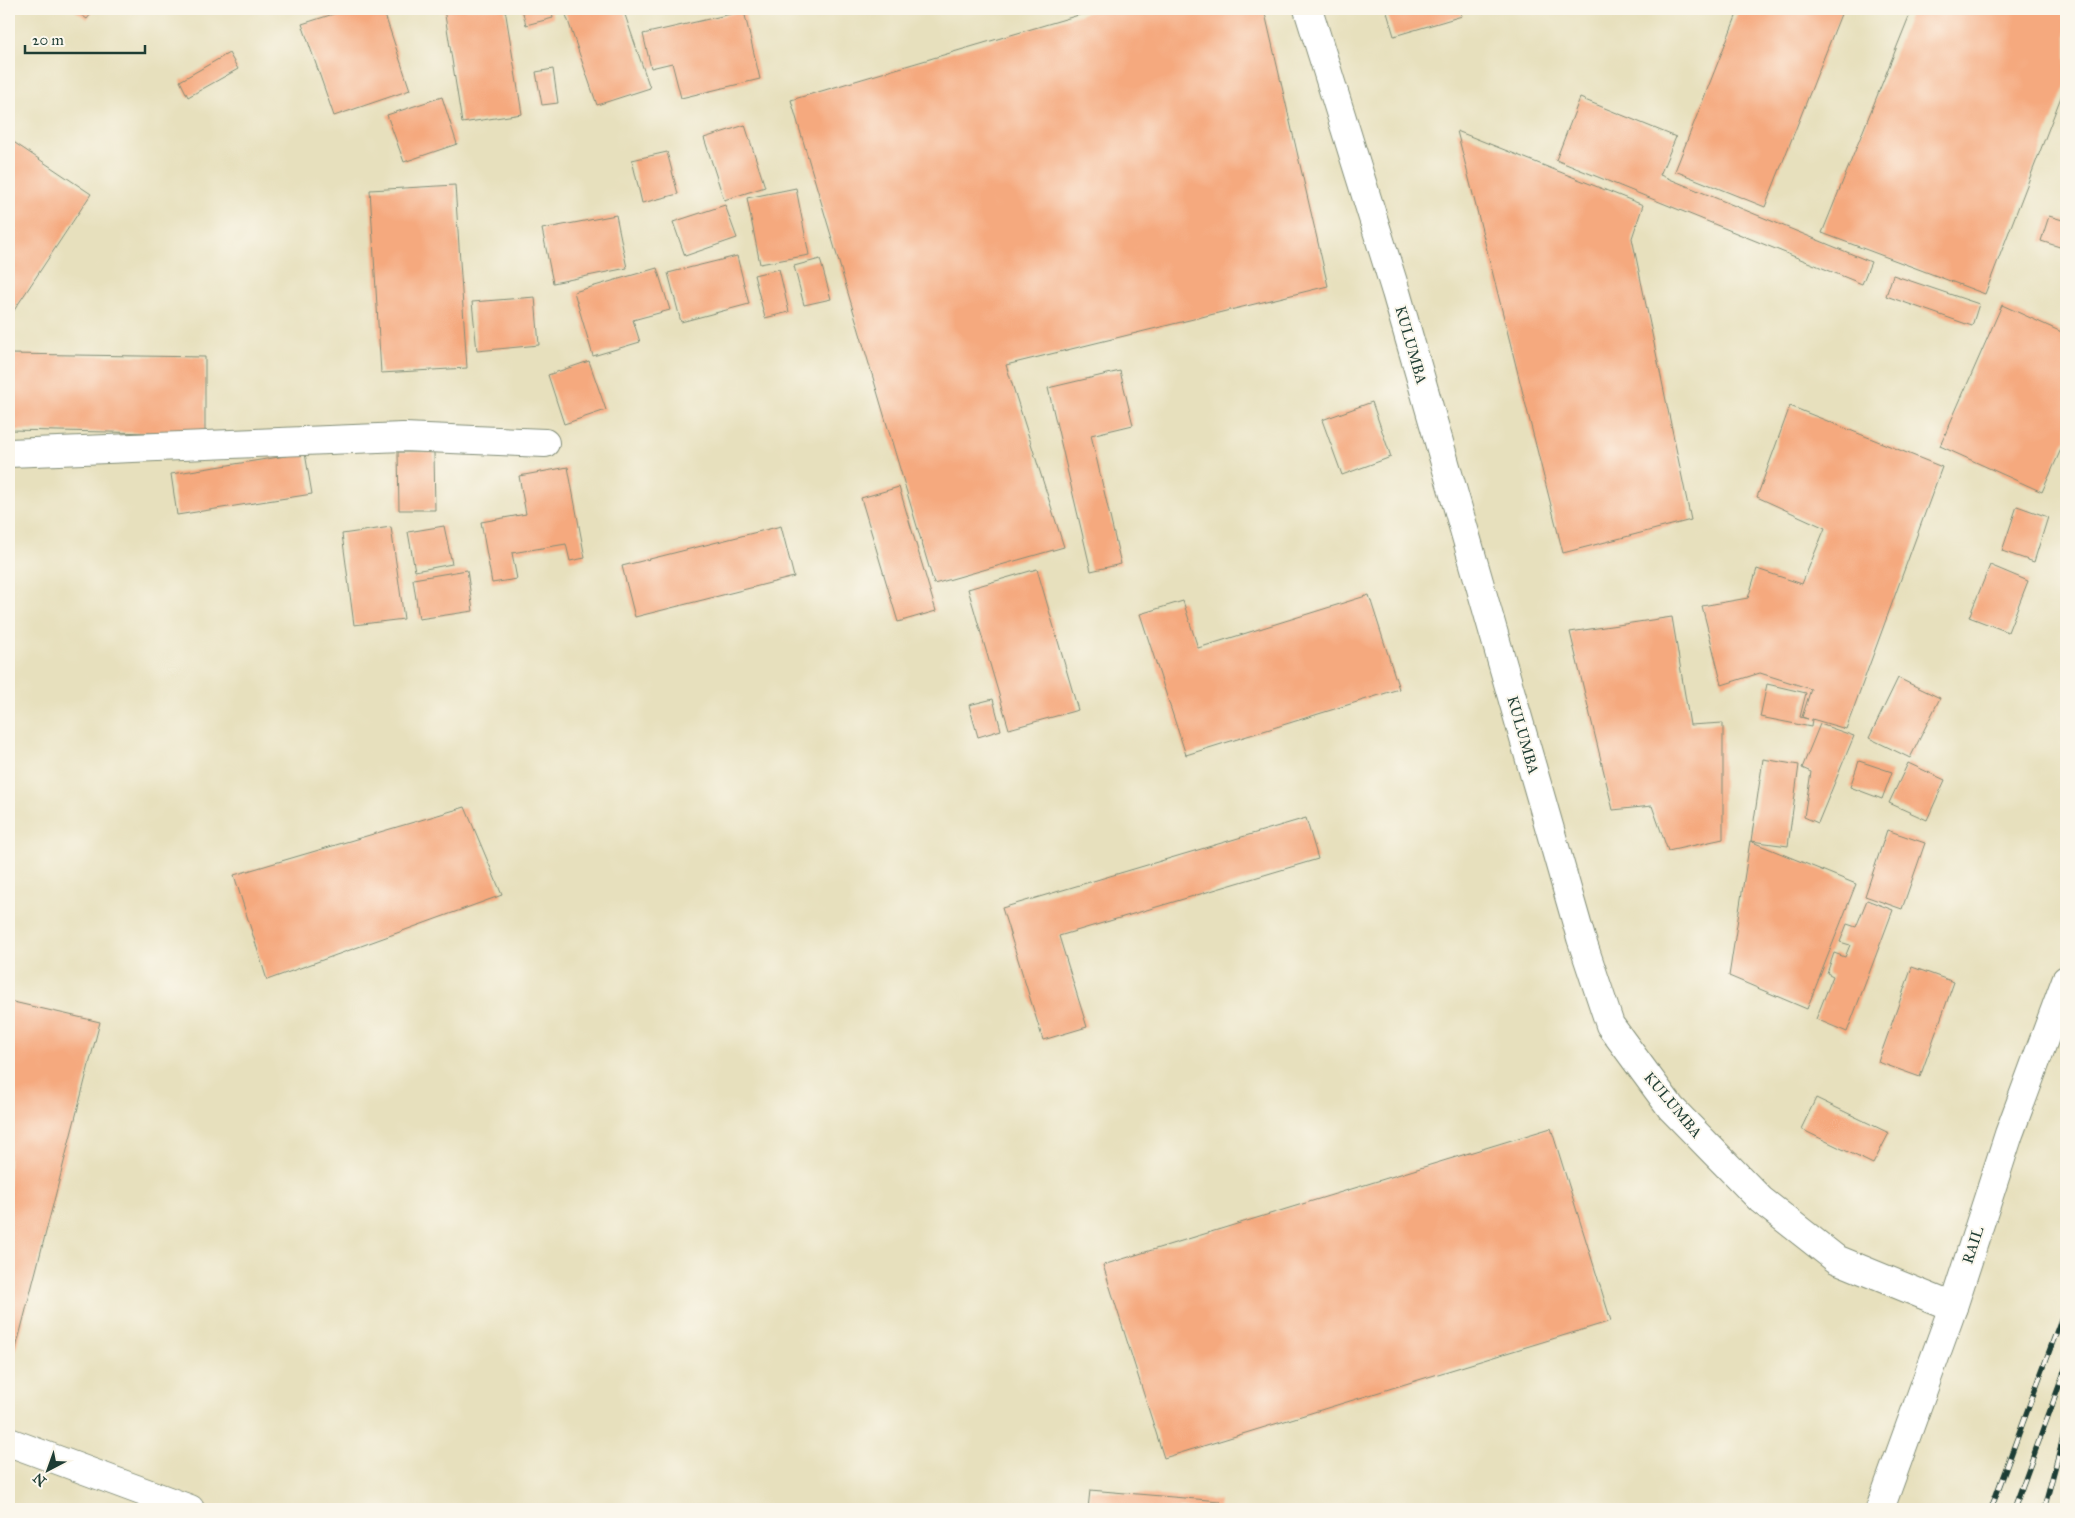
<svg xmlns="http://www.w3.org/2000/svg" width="2075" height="1518" viewBox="0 0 2075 1518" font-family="'IM FELL Great Primer',serif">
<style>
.building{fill:#f5a97e}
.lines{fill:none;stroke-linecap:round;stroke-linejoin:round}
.minor-casing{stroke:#838e78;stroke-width:30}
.tertiary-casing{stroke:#838e78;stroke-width:30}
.primary-casing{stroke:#838e78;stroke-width:30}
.minor{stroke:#fff;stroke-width:28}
.tertiary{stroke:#fff;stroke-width:28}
.primary{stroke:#fff;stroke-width:28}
.rail-casing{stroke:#1f3d34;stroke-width:5.5}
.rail{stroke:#fbf7ec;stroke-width:4;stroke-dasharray:11;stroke-linecap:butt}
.labels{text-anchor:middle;stroke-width:4;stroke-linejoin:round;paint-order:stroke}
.street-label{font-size:15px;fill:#1f3d34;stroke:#fbf7ec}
</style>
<rect width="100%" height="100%" fill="#fbf7ec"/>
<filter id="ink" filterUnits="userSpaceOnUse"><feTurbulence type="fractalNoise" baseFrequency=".02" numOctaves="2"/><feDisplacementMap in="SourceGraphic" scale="10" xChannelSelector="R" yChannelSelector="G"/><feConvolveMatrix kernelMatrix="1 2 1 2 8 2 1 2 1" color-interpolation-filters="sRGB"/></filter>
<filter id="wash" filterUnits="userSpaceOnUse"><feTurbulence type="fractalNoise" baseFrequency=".0096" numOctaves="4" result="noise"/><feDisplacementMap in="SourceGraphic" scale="20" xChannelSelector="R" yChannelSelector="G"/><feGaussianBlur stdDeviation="1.12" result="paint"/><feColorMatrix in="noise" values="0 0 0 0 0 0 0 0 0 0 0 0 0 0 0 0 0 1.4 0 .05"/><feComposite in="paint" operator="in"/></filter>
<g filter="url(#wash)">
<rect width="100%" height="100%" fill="#e7e0bd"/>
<g id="blocks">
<!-- building -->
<path class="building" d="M73 9H95L87 19Z
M349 9H383L410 90 334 116 302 24Z
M444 9H505L522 114 462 123Z
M522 9H551L553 18 526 25Z
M564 9H623L650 88 597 105Z
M1099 9H1264L1328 286 1006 365 1064 547 934 584 791 100Z
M1386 9H1459L1462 16 1394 36Z
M1739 9H1843L1765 207 1675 171Z
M1912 9H2066V84L1985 294 1822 233Z
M744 11 760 79 681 98 672 63 651 68 643 34Z
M229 53 238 69 188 97 180 81Z
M553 69 558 103 542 105 536 72Z
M442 97 457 144 404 162 387 115Z
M1580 98 1676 137 1660 175 1871 262 1862 284 1556 160Z
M745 125 765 187 724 200 704 138Z
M1457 131 1643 205 1632 238 1691 520 1563 553Z
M9 139 91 194 9 318Z
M667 152 678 194 642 203 632 160Z
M455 185 467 368 381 373 370 190Z
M796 188 809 255 760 264 747 198Z
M725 205 737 238 685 256 673 222Z
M616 215 627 268 553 283 542 229Z
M2049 216 2066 221V249L2041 241Z
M737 256 749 304 681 322 668 273Z
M820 259 831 299 804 305 794 266Z
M657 268 670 310 633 320 640 342 593 356 574 292Z
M779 269 789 312 765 318 754 275Z
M1893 275 1979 304 1972 326 1886 296Z
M535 297 539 345 477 351 472 302Z
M2002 305 2066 334V438L2042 492 1940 446Z
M9 354 205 357V434L9 430Z
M589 361 606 410 564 424 548 375Z
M1120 371 1133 425 1091 435 1121 564 1091 571 1048 388Z
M1372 402 1391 457 1342 475 1322 420Z
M1790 406 1942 467 1846 729 1812 719 1811 727 1760 717 1767 684 1806 693 1800 717 1808 719 1802 717 1811 689 1760 673 1722 685 1702 606 1748 598 1757 569 1802 584 1825 528 1757 497Z
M398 452H434L435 510H399Z
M305 453 312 494 177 515 171 474Z
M568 467 585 558 570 561 566 544 512 553 517 579 492 583 481 522 526 514 519 476Z
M899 487 936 611 898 622 861 498Z
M2017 506 2048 517 2034 562 2002 551Z
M444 526 452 564 415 571 408 532Z
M781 526 794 577 635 617 622 566Z
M391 527 404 619 354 625 342 534Z
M1990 565 2028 581 2008 632 1969 617Z
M1037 569 1078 710 1009 729 968 589Z
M467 570 473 611 419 619 413 579Z
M1369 595 1399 689 1186 755 1140 614 1183 601 1198 648Z
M1672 617 1690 725 1723 723V839L1668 851 1652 806 1613 810 1570 632Z
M1898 678 1940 698 1910 758 1869 738Z
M993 699 1001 730 978 737 969 705Z
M1820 724 1854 736 1818 823 1804 817 1811 772 1802 768Z
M1763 759 1799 765 1788 846 1751 841Z
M1859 761 1892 772 1882 799 1850 787Z
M1908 763 1945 780 1927 820 1889 803Z
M465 807 502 895 267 980 234 875Z
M1306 818 1318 859 1059 936 1087 1027 1043 1040 1002 908Z
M1887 830 1925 843 1902 909 1865 896Z
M1750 841 1856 884 1807 1009 1729 976Z
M1867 900 1893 910 1847 1032 1816 1019 1833 976 1827 973 1834 953 1845 957 1850 945 1840 942 1847 924 1856 927Z
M1912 967 1954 982 1920 1077 1878 1062Z
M9 1001 100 1022 13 1360 9 1359Z
M1816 1098 1889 1133 1873 1164 1801 1129Z
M1551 1128 1611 1321 1164 1458 1103 1265Z
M1090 1490 1220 1501 1219 1509H1088Z"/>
</g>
</g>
<g filter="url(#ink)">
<use href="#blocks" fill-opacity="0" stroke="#838e78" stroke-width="1"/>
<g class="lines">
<!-- minor casing -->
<g class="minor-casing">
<path id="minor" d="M9 453 403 437 545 443
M9 1442 190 1509"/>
</g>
<!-- tertiary casing -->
<g class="tertiary-casing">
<path id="tertiary" d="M1308 9 1396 292 1581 938 1610 1025 1671 1108 1761 1200 1836 1259 1953 1307"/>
</g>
<!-- primary casing -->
<g class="primary-casing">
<path id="primary" d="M1880 1509 1953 1307 2009 1134 2066 980"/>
</g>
<!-- minor -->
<use href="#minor" class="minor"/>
<!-- tertiary -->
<use href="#tertiary" class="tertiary"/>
<!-- primary -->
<use href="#primary" class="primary"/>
<!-- rail casing -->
<g class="rail-casing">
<path id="rail" d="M1991 1509 2066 1306
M2014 1509 2066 1367
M2044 1509 2066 1427"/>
</g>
<!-- rail -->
<use href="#rail" class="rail"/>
</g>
</g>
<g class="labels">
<!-- street labels -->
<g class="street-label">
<text transform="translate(1411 345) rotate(74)" y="5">KULUMBA</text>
<text transform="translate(1523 735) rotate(74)" y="5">KULUMBA</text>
<text transform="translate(1673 1105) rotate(50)" y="5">KULUMBA</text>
<text transform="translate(1973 1245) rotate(-72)" y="5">RAIL</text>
</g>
</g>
<!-- margin -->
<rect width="2075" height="1518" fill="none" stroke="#fbf7ec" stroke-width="30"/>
<!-- north arrow -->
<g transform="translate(48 1470) rotate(221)" stroke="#fbf7ec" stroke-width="4" paint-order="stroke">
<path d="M0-4L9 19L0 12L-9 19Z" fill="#1f3d34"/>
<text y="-8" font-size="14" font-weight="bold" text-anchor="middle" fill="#1f3d34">N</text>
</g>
<!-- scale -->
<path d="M25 45v8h120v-8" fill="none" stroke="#1f3d34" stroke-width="2.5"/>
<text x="32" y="45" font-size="15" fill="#1f3d34" stroke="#fbf7ec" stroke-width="4" paint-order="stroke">20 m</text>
</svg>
